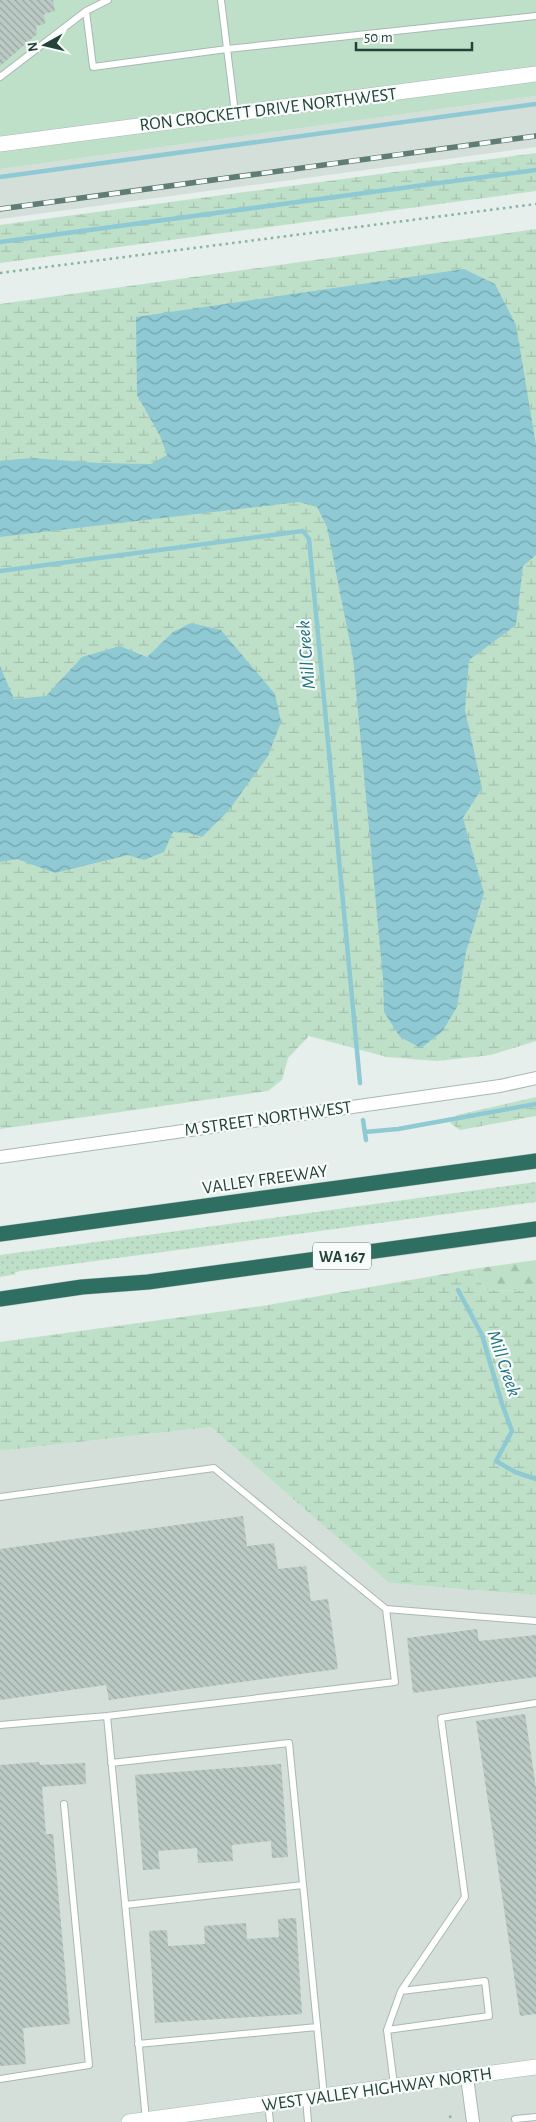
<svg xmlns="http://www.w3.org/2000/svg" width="536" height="2122" viewBox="0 0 536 2122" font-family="'Alegreya Sans',sans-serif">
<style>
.built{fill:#d4dfda}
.grass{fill:url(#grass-dots)}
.forest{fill:url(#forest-firs)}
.wetland{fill:url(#wetland-marsh)}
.pitch{fill:#bfe0c8}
.water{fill:url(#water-waves)}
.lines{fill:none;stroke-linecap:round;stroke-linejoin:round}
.stream{stroke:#8ec9d4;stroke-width:4.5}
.building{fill:url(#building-back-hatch)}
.service-casing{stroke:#a8b8b2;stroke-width:8}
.minor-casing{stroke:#a8b8b2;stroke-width:14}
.tertiary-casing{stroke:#a8b8b2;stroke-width:16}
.secondary-casing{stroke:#a4bbb3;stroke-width:16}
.motorway-casing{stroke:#c2cac8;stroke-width:16}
.path{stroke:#86b3a5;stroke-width:2.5;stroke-dasharray:2.5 4;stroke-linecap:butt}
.service{stroke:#fff;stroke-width:6}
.minor{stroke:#fff;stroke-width:12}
.tertiary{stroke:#fff;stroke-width:15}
.secondary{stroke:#fff;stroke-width:15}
.motorway{stroke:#2f6f62;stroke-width:15}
.rail-casing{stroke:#5f7d75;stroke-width:5.5}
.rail{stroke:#f7fbf9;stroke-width:4;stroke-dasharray:11;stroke-linecap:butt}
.labels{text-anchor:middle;stroke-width:4.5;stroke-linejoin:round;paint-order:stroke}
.shield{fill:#f7fbf9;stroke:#637a73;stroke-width:1}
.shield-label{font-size:16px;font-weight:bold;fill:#24423a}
.street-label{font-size:18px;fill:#24423a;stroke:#f7fbf9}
.water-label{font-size:19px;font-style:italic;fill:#1c6f80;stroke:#f7fbf9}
</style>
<defs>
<pattern id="grass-dots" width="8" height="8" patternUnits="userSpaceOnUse" patternTransform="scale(1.25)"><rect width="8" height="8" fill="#bfe0c8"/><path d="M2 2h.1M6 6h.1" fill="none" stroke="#a4c1ad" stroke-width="1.8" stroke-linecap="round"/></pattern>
<pattern id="forest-firs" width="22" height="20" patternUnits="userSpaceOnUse" patternTransform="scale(1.25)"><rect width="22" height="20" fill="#bfe0c8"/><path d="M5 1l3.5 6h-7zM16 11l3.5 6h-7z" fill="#a4c1ad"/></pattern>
<pattern id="wetland-marsh" width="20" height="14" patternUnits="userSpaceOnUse" patternTransform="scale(1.25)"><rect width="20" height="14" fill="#bfe0c8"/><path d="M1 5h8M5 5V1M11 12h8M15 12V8" fill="none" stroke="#a4c1ad"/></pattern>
<pattern id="water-waves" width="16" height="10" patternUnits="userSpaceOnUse" patternTransform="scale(1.25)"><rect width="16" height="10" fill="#8ec9d4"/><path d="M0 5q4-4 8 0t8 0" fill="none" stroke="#74a5ad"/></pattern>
<pattern id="building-back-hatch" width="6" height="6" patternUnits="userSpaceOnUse" patternTransform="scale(1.25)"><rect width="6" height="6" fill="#bbcac4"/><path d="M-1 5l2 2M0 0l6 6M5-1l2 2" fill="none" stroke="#98a6a0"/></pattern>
</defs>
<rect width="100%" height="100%" fill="#e6efeb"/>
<!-- built -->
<path class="built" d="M536 96V147L0 219V169Z
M211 1427 389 1583 536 1595V2122H0V1451Z"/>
<!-- grass -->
<path class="grass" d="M536 1182V1202L20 1271 14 1273 17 1274 0 1277V1255Z"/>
<!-- forest -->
<path class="forest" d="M536 1260V1291L485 1290 473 1269Z"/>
<!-- wetland -->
<path class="wetland" d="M536 153V191L0 263V225Z
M536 229V1041L491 1055 437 1061 387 1057 309 1036 288 1058 282 1080 268 1091 0 1129V304Z
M536 1097V1116L460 1130 450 1123 457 1115Z
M473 1269 485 1290 536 1291V1595L389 1583 211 1427 0 1451V1342L262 1306Z"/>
<!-- pitch -->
<path class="pitch" d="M0 0H536V96L0 169Z"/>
<!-- water -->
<path class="water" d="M464 269 495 284 516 325 536 445V555L523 566 516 625 469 660 465 710 482 788 463 818 484 893 466 952 457 1007 442 1032 421 1048 400 1037 384 1012 383 979 353 658 327 527 317 507 299 502 0 537V461L31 458 98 463 151 464 167 455 160 436 137 395 136 317Z
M191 623 221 630 275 694 281 722 268 756 229 810 202 837 189 833 173 832 164 852 144 860 128 855 55 873 17 859 0 862V666L14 699 46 696 82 657 120 646 147 657 173 632Z"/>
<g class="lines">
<!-- stream -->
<path class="stream" d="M0 177 536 104
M0 242 536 170
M0 571 303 531 309 539 360 1083
M363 1120 366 1140
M365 1132 398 1129 536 1104
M458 1290 482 1335 502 1404 512 1431 496 1461 515 1472 536 1479"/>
</g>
<!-- building -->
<path class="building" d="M0 0H53L55 11 44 14 45 24 36 26 37 34 0 66Z
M243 1516 247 1546 274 1543 278 1569 306 1566 311 1601 328 1599 338 1669 109 1700 106 1685 0 1700V1549Z
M477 1629 479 1641 536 1635V1677L413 1693 407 1638Z
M525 1714 536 1788V2014L520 2016 476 1721Z
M39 1762 40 1765 85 1763 86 1784 42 1787 46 1834H53L70 2024 23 2028 26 2064 0 2066V1765Z
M281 1764 288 1857 272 1858 271 1841 232 1845 233 1861 198 1863 197 1848 158 1851 160 1869 143 1870 135 1775Z
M296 1918 302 2014 155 2023 149 1931 167 1930 168 1946 205 1944 204 1926 246 1923 247 1939 279 1937 278 1919Z"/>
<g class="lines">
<!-- service casing -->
<g class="service-casing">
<path id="service" d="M221 0 235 113
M86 11 93 67 227 49 536 16
M0 77 86 11 108 0
M0 1497 214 1468 386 1609 395 1682 107 1716 0 1725
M386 1609 536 1621
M107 1716 146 2120
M111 1763 289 1743 324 2096
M125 1905 303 1885
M387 2030 401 1991
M138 2044 317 2027
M0 2079 89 2065 64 1804
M394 2085 387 2030 489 2016 485 1981 401 1991 465 1897 441 1718 536 1703
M306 2098 308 2122
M268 2103 270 2122
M516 2122 515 2119 536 2117"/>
</g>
<!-- minor casing -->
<g class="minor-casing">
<path id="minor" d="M0 1157 500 1086 536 1078
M467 2077 473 2122"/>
</g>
<!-- tertiary casing -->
<g class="tertiary-casing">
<path id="tertiary" d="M0 144 536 74"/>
</g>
<!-- secondary casing -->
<g class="secondary-casing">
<path id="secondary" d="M129 2122 536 2067"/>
</g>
<!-- motorway casing -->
<g class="motorway-casing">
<path id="motorway" d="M0 1234 536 1161
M0 1299 82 1287 148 1282 536 1229"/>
</g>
<!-- path -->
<path class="path" d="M0 273 536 204
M449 2117 453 2116"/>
<!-- service -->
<use href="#service" class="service"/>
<!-- minor -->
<use href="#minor" class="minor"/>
<!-- tertiary -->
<use href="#tertiary" class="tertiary"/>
<!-- secondary -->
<use href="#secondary" class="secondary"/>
<!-- motorway -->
<use href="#motorway" class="motorway"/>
<!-- rail casing -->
<g class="rail-casing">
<path id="rail" d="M0 209 536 136"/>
</g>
<!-- rail -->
<use href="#rail" class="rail"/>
</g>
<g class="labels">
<!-- shield labels -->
<rect class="shield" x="313" y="1242.5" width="58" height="27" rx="4"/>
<g class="shield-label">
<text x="342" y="1262">WA 167</text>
</g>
<!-- street labels -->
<g class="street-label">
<text transform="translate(268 109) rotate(-7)" y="6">RON CROCKETT DRIVE NORTHWEST</text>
<text transform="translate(268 1118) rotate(-8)" y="6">M STREET NORTHWEST</text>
<text transform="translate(265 1179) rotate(-8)" y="6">VALLEY FREEWAY</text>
<text transform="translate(377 2089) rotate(-8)" y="6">WEST VALLEY HIGHWAY NORTH</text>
</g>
<!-- water labels -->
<g class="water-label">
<text transform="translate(305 655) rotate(-95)" y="7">Mill Creek</text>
<text transform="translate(505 1363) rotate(71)" y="7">Mill Creek</text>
</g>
</g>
<!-- north arrow -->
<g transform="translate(45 45) rotate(262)" stroke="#f7fbf9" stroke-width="4" paint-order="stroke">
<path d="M0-4L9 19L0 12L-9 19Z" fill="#24423a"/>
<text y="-8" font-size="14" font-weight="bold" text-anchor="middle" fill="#24423a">N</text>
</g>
<!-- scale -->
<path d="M356 42v8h116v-8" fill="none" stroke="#24423a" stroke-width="2.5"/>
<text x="364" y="42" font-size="15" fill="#24423a" stroke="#f7fbf9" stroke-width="4" paint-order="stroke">50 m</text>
</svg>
